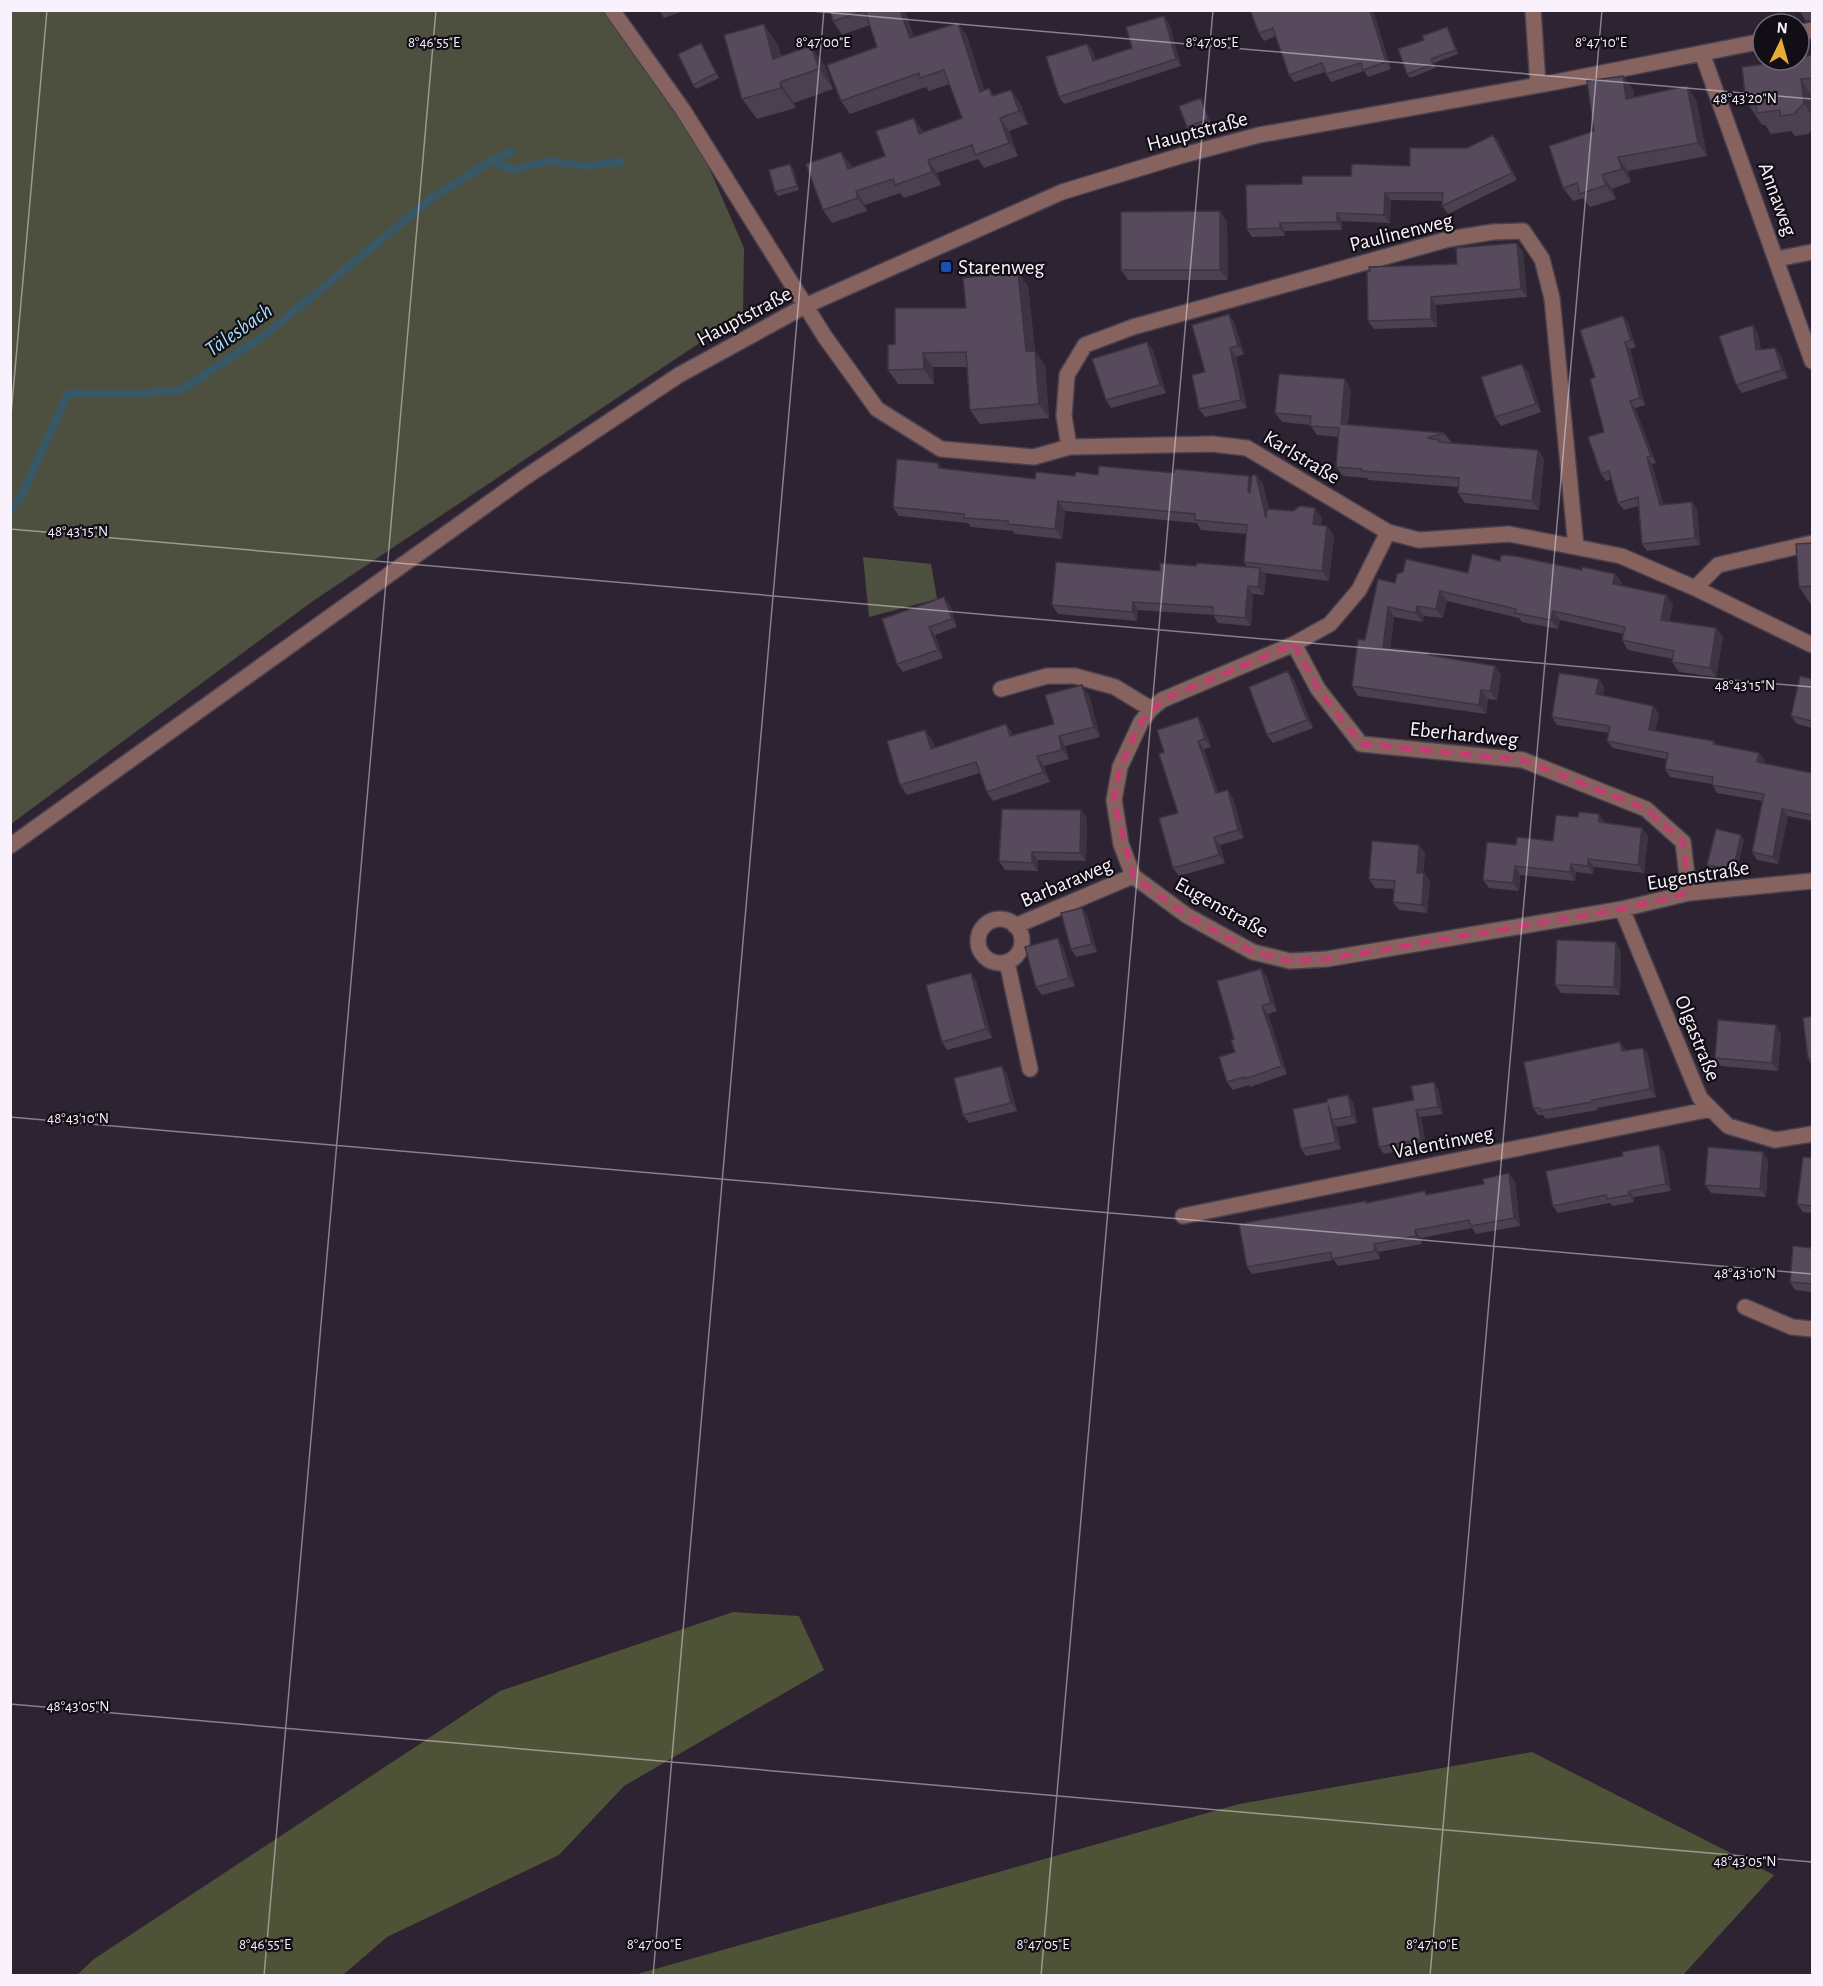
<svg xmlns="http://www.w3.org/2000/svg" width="1823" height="1986" viewBox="0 0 1823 1986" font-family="'Alegreya Sans',sans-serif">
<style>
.green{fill:#4e503f}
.forest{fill:#4e5236}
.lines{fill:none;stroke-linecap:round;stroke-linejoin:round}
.stream{stroke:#385868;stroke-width:8}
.minor-casing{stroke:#4a404e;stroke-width:18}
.minor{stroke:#876360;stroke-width:15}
.wall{fill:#4a404f}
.shaded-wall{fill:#3c3440}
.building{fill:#564a5c;stroke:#3c3440;stroke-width:1.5}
.marked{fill:none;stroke:#ca3973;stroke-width:4.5;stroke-dasharray:12 8;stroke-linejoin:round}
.ticks{fill:none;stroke:#f9f2fd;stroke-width:1.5;stroke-opacity:0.45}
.transit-dot{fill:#1a4fb4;stroke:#120e15;stroke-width:2}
.labels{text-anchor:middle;stroke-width:4.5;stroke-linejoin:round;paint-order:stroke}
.street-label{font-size:21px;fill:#f9f2fd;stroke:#120e15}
.poi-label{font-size:21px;fill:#f9f2fd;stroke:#120e15;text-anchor:start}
.water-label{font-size:22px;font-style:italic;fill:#a0dcfb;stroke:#120e15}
.ticks-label{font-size:15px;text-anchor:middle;fill:#f9f2fd;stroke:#120e15;stroke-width:4.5;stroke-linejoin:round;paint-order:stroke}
</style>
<rect width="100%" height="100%" fill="#2d2332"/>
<!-- green -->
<path class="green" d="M11 11H612L680 101 744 248 743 314 313 601 11 824Z
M863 557 931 564 937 599 869 617Z"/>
<!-- forest -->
<path class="forest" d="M733 1612 799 1616 824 1670 624 1786 559 1855 387 1937 343 1975H77L94 1959 500 1691Z
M1532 1752 1774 1875 1683 1975H634L1239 1804Z"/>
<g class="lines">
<!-- stream -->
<path class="stream" d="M491 161 515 170 547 161 585 166 620 162
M10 510 22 495 68 393H144L181 390 265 335 433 197 491 161 511 152"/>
<!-- minor casing -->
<g class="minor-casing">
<path id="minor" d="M612 10 683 110 825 337 877 409 941 449 1034 457 1069 447 1212 444 1247 448 1388 532 1419 540 1509 534 1621 556 1695 588 1812 645
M1533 10 1538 85
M1799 33 1812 30
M1702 53 1812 361
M1777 259 1812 252
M1069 447 1064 416 1067 375 1085 345 1133 327 1449 239 1493 232 1523 231 1542 259 1552 298 1576 547
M1388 532 1359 590 1330 624 1294 644 1162 700 1151 709 1141 722 1120 767 1114 800 1121 844 1133 876 1186 915 1253 952 1290 961 1327 959 1622 909 1689 893 1812 881
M1695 588 1718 565 1812 543
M1294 644 1318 689 1361 744 1523 760 1646 809 1683 842 1689 893
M1001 689 1047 676H1075L1115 687 1151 709
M10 846 524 478 679 375 805 306 1062 192 1180 156 1259 135 1556 82 1763 41
M1622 909 1700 1098 1728 1126 1775 1140 1812 1134
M978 941a22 22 0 1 1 44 0a22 22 0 1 1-44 0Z
M1015 926 1133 876
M1007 962 1030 1069
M1183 1216 1711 1109
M1745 1307 1792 1327 1812 1329"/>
</g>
<!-- minor -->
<use href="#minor" class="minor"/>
</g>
<!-- wall -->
<path class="wall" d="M659 10H683V11L664 18Z
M830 10H904L914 37 967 36 984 90 989 88 994 96 1011 90 1020 103 1028 124 1009 131 1018 156 984 168 978 159 937 173 941 185 904 198 900 193 865 205 867 211 832 223 823 210 841 152 852 167 885 156 923 132 962 118 950 84 929 91 926 87 850 114 841 101 877 47 870 25 842 35 833 21Z
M1250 10H1373L1391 69 1368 77 1364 71 1331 82 1325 72 1294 82 1289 75 1276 36 1264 41 1259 33Z
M1799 10H1812V20L1806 21Z
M1169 23 1181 66 1064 104 1059 97 1087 44 1093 51 1095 60 1132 48Z
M1450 31 1458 54 1434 63 1435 68 1410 78 1407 74Z
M701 43 719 78 696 89 693 85Z
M778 45 781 56 825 66 833 89 794 103 796 108 757 119 742 99Z
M1812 55V130L1808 134 1795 136 1791 131 1771 134 1765 125H1762L1748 104V99L1745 94 1799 60Z
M1687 86 1696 100 1707 156 1628 171 1631 182 1612 189 1616 199 1590 207 1583 198 1573 201 1563 188 1594 131 1633 89 1634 97Z
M1201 98 1203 103 1211 124 1190 131 1187 127Z
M1493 135 1499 143 1517 180 1448 214 1442 206 1443 201 1391 200 1390 223 1342 221V230L1285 231V236L1252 237 1247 229 1302 184 1410 166 1467 148Z
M790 164 793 168 799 190 778 196 775 192Z
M1227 221 1228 280H1128L1121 270Z
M1523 251 1527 297 1436 305 1437 327 1374 329 1368 321 1457 264Z
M1028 286 1035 351 1045 365 1049 418 980 424 970 410 967 367H933L934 384H898L888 370 895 344 966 308Z
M1623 316 1628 323 1636 347 1630 349 1645 405 1635 408 1656 463 1652 464 1663 505 1692 502 1697 509 1700 545 1647 551 1642 544 1638 506 1624 510 1618 503 1612 479 1606 481 1601 474 1604 432 1595 377Z
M1234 322 1244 354 1236 357 1247 408 1205 417 1199 409 1205 372Z
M1758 333 1761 350 1781 356 1788 378 1742 393 1736 385Z
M1147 342 1153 350 1166 393 1111 408 1106 400Z
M1522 364 1528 372 1541 412 1501 426 1495 417Z
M1351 389 1348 424 1444 433 1451 442 1447 443 1538 450 1544 459 1539 510 1465 503 1458 493V487L1368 480 1367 478 1343 476 1336 467 1339 437 1317 435 1310 425 1282 422 1275 413Z
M938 463 941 468 1035 479 1075 476 1174 473 1249 476 1251 479 1256 475 1263 484 1269 509 1322 518 1321 525 1327 526 1334 536 1329 581 1264 573 1266 576 1264 595 1253 594 1251 626 1218 623 1213 615 1138 610 1137 621 1058 614 1052 605 1160 571 1196 566 1247 567 1244 562 1247 534 1201 530 1197 523 1065 511 1062 539 1015 534 1013 531 971 527 968 523 899 516 893 507Z
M1812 543V606L1799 587Z
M1500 561 1615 574 1622 583 1621 585 1666 595 1673 604 1669 621 1716 628 1723 637 1716 677 1679 672 1672 662 1673 659 1628 650 1622 640 1623 634 1560 620 1558 629 1522 622 1519 618 1447 601 1443 618 1424 616 1422 622 1394 617 1390 648 1429 653 1430 655 1495 666 1501 675 1497 700 1488 699 1486 714 1358 696 1352 686 1365 640 1395 583 1468 573Z
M944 597 950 605 957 627 935 635 943 658 903 672 897 664Z
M1599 679 1604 687 1603 696 1653 706 1659 714 1655 731 1714 741 1716 745 1765 760 1764 763 1812 773V821L1788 816 1778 864 1757 860 1752 852 1762 801 1717 793 1712 784 1670 777 1665 769 1666 759 1613 748 1607 741 1609 733 1557 725 1552 717Z
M1812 679V728L1797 724 1791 716Z
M1294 680 1313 728 1273 743 1267 735Z
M1089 695 1100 737 1065 746 1069 759 1044 766 1050 782 993 801 987 792 980 773 907 795 900 785 925 730 932 740 935 748 1006 724 1013 735 1054 724Z
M1203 725 1211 747 1204 749 1218 793 1233 798 1244 838 1220 845 1225 863 1179 876 1173 868 1178 813 1164 752Z
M1087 818 1086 861 1038 860V871L1005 870 999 861Z
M1605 822V823L1642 828 1648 836 1644 873 1594 867 1593 874 1576 872 1575 881 1520 875 1519 891 1489 888 1483 880 1553 841Z
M1744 839 1736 874 1710 869 1707 865Z
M1419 845 1425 853 1423 873 1430 881 1427 913 1399 910 1393 902 1394 889 1375 888 1369 879Z
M1082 908 1087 916 1097 952 1076 957 1071 949Z
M1058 938 1063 947 1075 986 1042 995 1036 987Z
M1621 951 1620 995 1561 993 1555 985Z
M971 973 976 981 992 1038 947 1050 942 1042Z
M1267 977 1277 1011 1268 1014 1287 1074 1250 1087 1249 1085 1233 1090 1227 1082 1235 1052 1234 1039Z
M1812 1016V1065L1808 1059Z
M1781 1034 1778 1071 1721 1066 1715 1058Z
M1643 1048 1648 1055 1656 1097 1597 1108 1598 1110 1546 1119 1543 1115H1538L1533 1108 1626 1051Z
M1007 1074 1017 1111 969 1123 963 1115Z
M1438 1089 1443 1114 1421 1117 1426 1146 1384 1154 1379 1147 1414 1100Z
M1353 1102 1357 1123 1337 1127 1336 1126 1341 1149 1306 1156 1301 1149 1293 1109Z
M1664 1152 1671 1191 1634 1197V1202L1612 1206 1610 1203 1558 1213 1553 1206Z
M1812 1158V1213L1803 1212 1797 1204Z
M1768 1160 1766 1197 1711 1193 1705 1185Z
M1515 1181 1520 1226 1476 1234 1472 1228 1421 1238 1422 1244 1379 1252 1380 1259 1338 1266 1334 1260 1252 1274 1247 1267 1367 1203Z
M1812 1248V1292L1795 1290 1790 1282Z"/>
<!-- shaded-wall -->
<path class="shaded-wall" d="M900 10H904L906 13 919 51 910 38Z
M1370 10H1373L1391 69 1386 62Z
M1164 16 1169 23 1181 66 1176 59Z
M958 23 967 36 989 105 980 92Z
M764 24 778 45 787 79 773 59Z
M1447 27 1450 31 1458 54 1456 50Z
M1087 44 1093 51 1098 68 1093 61Z
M811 46 825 66 833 89 819 69Z
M1623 76 1633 89 1636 113 1626 99Z
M1801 79 1812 96V116L1804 103Z
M780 82 794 103 796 108 781 88Z
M1687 86 1696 100 1707 156 1698 143Z
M1011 90 1020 103 1028 124 1019 111Z
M1201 98 1203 103 1211 124 1208 119Z
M914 118 923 131 928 147 919 134Z
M1000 118 1009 131 1018 156 1009 143Z
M1493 135 1499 143 1517 180 1512 173Z
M841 152 851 165 857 182 848 169Z
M1618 157 1628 171 1631 182 1622 169Z
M928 160 937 173 941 185 932 172Z
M790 164 793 168 799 190 797 186Z
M1602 175 1612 189 1616 199 1606 185Z
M856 191 865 205 867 211 858 198Z
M1385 193 1391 200 1390 223 1384 215Z
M1220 211 1227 221 1228 280 1220 270Z
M1337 213 1342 221V230L1337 222Z
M1280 223 1285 231V236L1280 228Z
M1517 243 1523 251 1527 297 1521 289Z
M1018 272 1028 286 1036 363 1035 351 1045 365 1049 418 1039 404 1026 351Z
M1431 297 1436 305 1437 327 1431 319Z
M1229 314 1234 322 1244 354 1238 346Z
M1623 316 1628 323 1636 347 1631 340Z
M1753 325 1758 333 1762 358 1756 350Z
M1147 342 1153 350 1166 393 1160 385Z
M1625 342 1630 349 1645 405 1640 398Z
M1230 348 1236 357 1247 408 1241 400Z
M1775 348 1781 356 1788 378 1782 370Z
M923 353 933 367 934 384 924 369Z
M1522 364 1528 372 1541 412 1536 404Z
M1345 379 1351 389 1347 433 1341 424Z
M1630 401 1635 408 1656 463 1651 456Z
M1538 450 1544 459 1539 510 1532 501Z
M1647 457 1652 464 1666 512 1660 505Z
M1256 475 1263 484 1273 528 1266 518Z
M1249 476 1256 486 1254 502 1248 492Z
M1058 501 1065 511 1062 539 1055 529Z
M1692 502 1697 509 1700 545 1695 538Z
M1315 508 1322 518 1320 534 1313 524Z
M1327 526 1334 536 1329 581 1322 571Z
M1260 568 1266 576 1264 595 1258 587Z
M1615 574 1622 583 1619 593 1613 584Z
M1248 586 1253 594 1251 626 1245 618Z
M1440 591 1447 601 1443 618 1436 609Z
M1666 595 1673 604 1668 629 1661 620Z
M944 597 950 605 957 627 952 619Z
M1133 602 1138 610 1137 621 1132 612Z
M1417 606 1424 616 1422 622 1416 613Z
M1388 607 1394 617 1389 656 1383 647Z
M1553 611 1560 620 1558 629 1551 620Z
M929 627 935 635 943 658 938 650Z
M1716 628 1723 637 1716 677 1710 668Z
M1495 666 1501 675 1497 700 1490 691Z
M1288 671 1294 680 1313 728 1307 720Z
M1599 679 1604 687 1602 702 1596 694Z
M1082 685 1089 695 1100 737 1094 727Z
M1481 690 1488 699 1486 714 1479 705Z
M1653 706 1659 714 1654 738 1649 730Z
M1198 717 1203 725 1211 747 1205 739Z
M1006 724 1012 734 1017 746 1010 736Z
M925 730 932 740 938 759 931 749Z
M1059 736 1065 746 1069 759 1062 750Z
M1198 741 1204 749 1221 801 1216 793Z
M1759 753 1765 760 1763 770 1757 762Z
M1037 756 1044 766 1050 782 1043 772Z
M1228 790 1233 798 1244 838 1238 830Z
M1782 809 1788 816 1778 864 1773 857Z
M1081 810 1087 818 1086 861 1080 853Z
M1599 814 1605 822 1604 831 1599 822Z
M1642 828 1648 836 1644 873 1638 865Z
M1741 835 1744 839 1736 874 1733 870Z
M1214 837 1220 845 1225 863 1219 855Z
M1419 845 1425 853 1423 881 1417 873Z
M1032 852 1038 860V871L1032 863Z
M1588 859 1594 867 1593 874 1588 866Z
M1571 864 1576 872 1575 881 1570 872Z
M1515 866 1520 875 1519 891 1513 883Z
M1424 873 1430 881 1427 913 1422 905Z
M1082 908 1087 916 1097 952 1092 944Z
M1058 938 1063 947 1075 986 1069 978Z
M1616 942 1621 951 1620 995 1614 987Z
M1261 969 1267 977 1277 1011 1271 1003Z
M971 973 976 981 992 1038 986 1029Z
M1262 1006 1268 1014 1287 1074 1282 1066Z
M1776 1025 1781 1034 1778 1071 1772 1063Z
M1620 1042 1626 1050 1627 1059 1622 1051Z
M1643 1048 1648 1055 1656 1097 1650 1089Z
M1002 1066 1007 1074 1017 1111 1011 1103Z
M1434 1082 1438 1089 1443 1114 1438 1107Z
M1348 1095 1353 1102 1357 1123 1352 1116Z
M1328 1105 1332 1120 1336 1126 1341 1149 1336 1142Z
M1416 1110 1421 1117 1426 1146 1421 1139Z
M1659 1145 1664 1152 1671 1191 1666 1184Z
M1763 1152 1768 1160 1766 1197 1760 1189Z
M1509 1173 1515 1181 1520 1226 1514 1218Z
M1629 1191 1634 1197V1202L1629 1195Z
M1415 1230 1421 1238 1422 1244 1416 1236Z
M1374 1244 1379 1252 1380 1259 1375 1251Z"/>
<!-- building -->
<path class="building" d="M830 10H900L910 38 958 23 980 92 989 88 992 96 1011 90 1019 111 1000 118 1009 143 975 155 972 145 928 160 932 172 895 185 893 179 856 191 858 198 823 210 806 164 841 152 848 169 885 156 876 131 914 118 919 134 962 118 944 70 920 78 919 73 841 101 827 65 877 47 865 11 833 21Z
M1250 10H1370L1386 62 1363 70 1361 63 1326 74 1322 63 1289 75 1273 28 1259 33Z
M1164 16 1176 59 1059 97 1046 57 1087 44 1093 61 1132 48 1126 27Z
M764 24 773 59 811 46 819 69 780 82 781 88 742 99 724 35Z
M1447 27 1456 50 1431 59 1433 64 1407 74 1398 49 1424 40 1422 36Z
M701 43 716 73 693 85 678 54Z
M1812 55V78L1801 79 1804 103 1794 114 1780 116V110L1757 113 1756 104H1748V97L1745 94 1742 67 1799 60V57Z
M1623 76 1626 99 1687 86 1698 143 1618 157 1622 169 1602 175 1606 185 1580 194 1577 183 1563 188 1549 146 1594 131 1587 81Z
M1201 98 1208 119 1187 127 1179 106Z
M1493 135 1512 173 1442 206 1443 193H1385L1384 215 1337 213V222L1280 223V228L1247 229 1246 185 1302 184V176H1351L1352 164 1410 166V148H1467Z
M790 164 797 186 775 192 769 170Z
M1220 211V270H1121V212Z
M1517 243 1521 289 1431 297V319L1368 321 1367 272 1370 271 1369 267 1457 264 1456 248Z
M1018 272 1026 351H1035L1039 404 970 410 966 352 923 353 924 369 888 370V345L895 344V308H966L963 278Z
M1229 314 1238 346 1230 348 1241 400 1199 409 1192 375 1205 372 1192 325Z
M1623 316 1631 340 1625 342 1640 398 1630 401 1651 456 1647 457 1660 505 1692 502 1695 538 1642 544 1638 497 1618 503 1609 471 1601 474 1588 437 1604 432 1590 379 1595 377 1580 330Z
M1753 325 1756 350 1775 348 1782 370 1736 385 1719 336Z
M1147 342 1160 385 1106 400 1092 359Z
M1522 364 1536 404 1495 417 1481 377Z
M1279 374 1345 379 1341 424 1444 433 1427 438 1439 440V442L1538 450 1532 501 1458 493 1459 478 1362 471V469L1336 467 1339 428 1310 426 1311 416 1275 413Z
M897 459 938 463V468L1035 479 1036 472 1075 476 1076 472 1098 475 1099 466 1174 473 1175 469 1249 476 1248 492H1250L1252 475H1256L1266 518 1267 509 1293 511 1300 506 1315 508 1313 524 1327 526 1322 571 1244 562 1247 525 1195 520V514L1058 501 1055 529 1008 524V521L964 518V514L893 507Z
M1812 543V586L1799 587 1796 544Z
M1472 554 1500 561 1501 555 1515 556 1582 570V567L1615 574 1613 584 1666 595 1661 620 1716 628 1710 668 1672 662 1674 651 1622 640 1625 627 1553 611 1551 620 1515 613 1516 609 1440 591 1436 609 1417 606 1416 613 1388 607 1383 647 1429 653V655L1495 666 1490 691 1481 690 1479 705 1352 686 1358 639 1365 640 1378 579 1395 583 1397 574 1403 572 1406 559 1468 573Z
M1056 562 1160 571V563L1196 566 1197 563 1260 568 1258 587 1248 586 1245 618 1213 615V607L1133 602 1132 612 1052 605Z
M944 597 952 619 929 627 938 650 897 664 882 619Z
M1288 671 1307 720 1267 735 1249 687Z
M1559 673 1599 679 1596 694 1653 706 1649 730 1714 741 1713 744 1759 753 1757 762 1812 773V815L1782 809 1773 857 1752 852 1764 794 1712 785 1713 777 1665 769 1668 753 1607 741 1610 726 1552 717Z
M1800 676 1812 679V721L1791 716Z
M1082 685 1094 727 1059 736 1062 750 1037 756 1043 772 987 792 976 762 900 785 887 741 925 730 931 749 1006 724 1010 736 1054 724 1045 695Z
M1198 717 1205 739 1198 741 1216 793 1228 790 1238 830 1214 837 1219 855 1173 868 1159 818 1178 813 1159 754 1164 752 1157 730Z
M1002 809 1081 810 1080 853 1032 852V863L999 861Z
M1579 812 1599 814V822L1642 828 1638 865 1588 859V866L1571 864 1570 872 1515 866 1513 883 1483 880 1487 842 1516 845 1517 837 1553 841 1556 815 1578 817Z
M1716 829 1741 835 1733 870 1707 865Z
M1372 841 1419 845 1417 873H1424L1422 905 1393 902 1395 881 1369 879Z
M1082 908 1092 944 1071 949 1061 913Z
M1058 938 1069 978 1036 987 1025 947Z
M1557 940 1616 942 1614 987 1555 985Z
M1261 969 1271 1003 1262 1006 1282 1066 1244 1079V1077L1227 1082 1219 1057 1235 1052 1231 1040 1234 1039 1217 981Z
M971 973 986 1029 942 1042 926 985Z
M1812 1016V1059H1808L1803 1018Z
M1718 1020 1776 1025 1772 1063 1715 1058Z
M1620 1042 1622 1051 1643 1048 1650 1089 1592 1100V1102L1540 1111V1108H1533L1524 1062Z
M1002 1066 1011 1103 963 1115 954 1078Z
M1434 1082 1438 1107 1416 1110 1421 1139 1379 1147 1372 1108 1414 1100 1411 1086Z
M1348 1095 1352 1116 1332 1120 1328 1105 1336 1142 1301 1149 1293 1109 1327 1102V1099Z
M1659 1145 1666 1184 1629 1191V1195L1607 1199 1606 1195 1553 1206 1546 1171 1623 1156 1622 1152Z
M1708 1147 1763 1152 1760 1189 1705 1185Z
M1803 1157 1812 1158V1206L1797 1204Z
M1509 1173 1514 1218 1471 1226 1469 1220 1415 1230 1416 1236 1374 1244 1375 1251 1332 1259 1331 1252 1247 1267 1239 1224 1366 1201V1203L1425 1191 1426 1195 1484 1184 1483 1179Z
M1793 1246 1812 1248V1284L1790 1282Z"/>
<!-- marked area -->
<path class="marked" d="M1294 644 1318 689 1361 744 1523 760 1646 809 1683 842 1689 893 1622 909 1327 959 1290 961 1253 952 1186 915 1133 876 1114 800 1120 767 1141 722 1162 700Z"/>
<!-- ticks -->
<path class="ticks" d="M800 10 1812 99M10 426 47 10M10 529 1812 687M10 1117 1812 1274M10 1704 1812 1862M264 1976 436 10M653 1976 824 10M1041 1976 1213 10M1430 1976 1602 10"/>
<!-- markers -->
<rect class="transit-dot" x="940" y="261" width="12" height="12" rx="3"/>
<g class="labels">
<!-- street labels -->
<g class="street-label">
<text transform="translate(1197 131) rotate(-15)" y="7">Hauptstraße</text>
<text transform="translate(1778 199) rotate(70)" y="7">Annaweg</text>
<text transform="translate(1401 232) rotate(-14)" y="7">Paulinenweg</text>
<text transform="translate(744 316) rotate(-28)" y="7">Hauptstraße</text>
<text transform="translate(1302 457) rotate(31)" y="7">Karlstraße</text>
<text transform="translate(1464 734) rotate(6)" y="7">Eberhardweg</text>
<text transform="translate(1698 875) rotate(-9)" y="7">Eugenstraße</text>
<text transform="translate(1066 882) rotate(-23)" y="7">Barbaraweg</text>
<text transform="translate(1222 907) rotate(29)" y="7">Eugenstraße</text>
<text transform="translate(1698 1038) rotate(68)" y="7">Olgastraße</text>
<text transform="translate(1443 1142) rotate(-11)" y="7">Valentinweg</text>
</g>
<!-- poi labels -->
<g class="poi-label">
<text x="958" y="274">Starenweg</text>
</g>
<!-- water labels -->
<g class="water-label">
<text transform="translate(238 329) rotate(-35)" y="8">Tälesbach</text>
</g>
</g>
<g class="ticks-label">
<text x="434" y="47">8°46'55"E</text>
<text x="823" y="47">8°47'00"E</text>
<text x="1212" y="47">8°47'05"E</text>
<text x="1601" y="47">8°47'10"E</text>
<text x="1745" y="103">48°43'20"N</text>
<text x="78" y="536">48°43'15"N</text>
<text x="1745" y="690">48°43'15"N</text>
<text x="78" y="1123">48°43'10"N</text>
<text x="1745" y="1278">48°43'10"N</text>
<text x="78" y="1711">48°43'05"N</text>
<text x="1745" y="1866">48°43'05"N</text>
<text x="265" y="1949">8°46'55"E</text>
<text x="654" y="1949">8°47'00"E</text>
<text x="1043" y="1949">8°47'05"E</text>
<text x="1432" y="1949">8°47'10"E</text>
</g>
<!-- border -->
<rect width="1823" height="1986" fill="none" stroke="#f9f2fd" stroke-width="24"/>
<!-- north arrow -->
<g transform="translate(1781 42) rotate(5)"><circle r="28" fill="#120e15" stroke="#6e6972" stroke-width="1.5"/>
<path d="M0-4.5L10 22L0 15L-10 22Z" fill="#e6ac36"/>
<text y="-9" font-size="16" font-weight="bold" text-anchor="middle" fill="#f9f2fd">N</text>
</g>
</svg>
